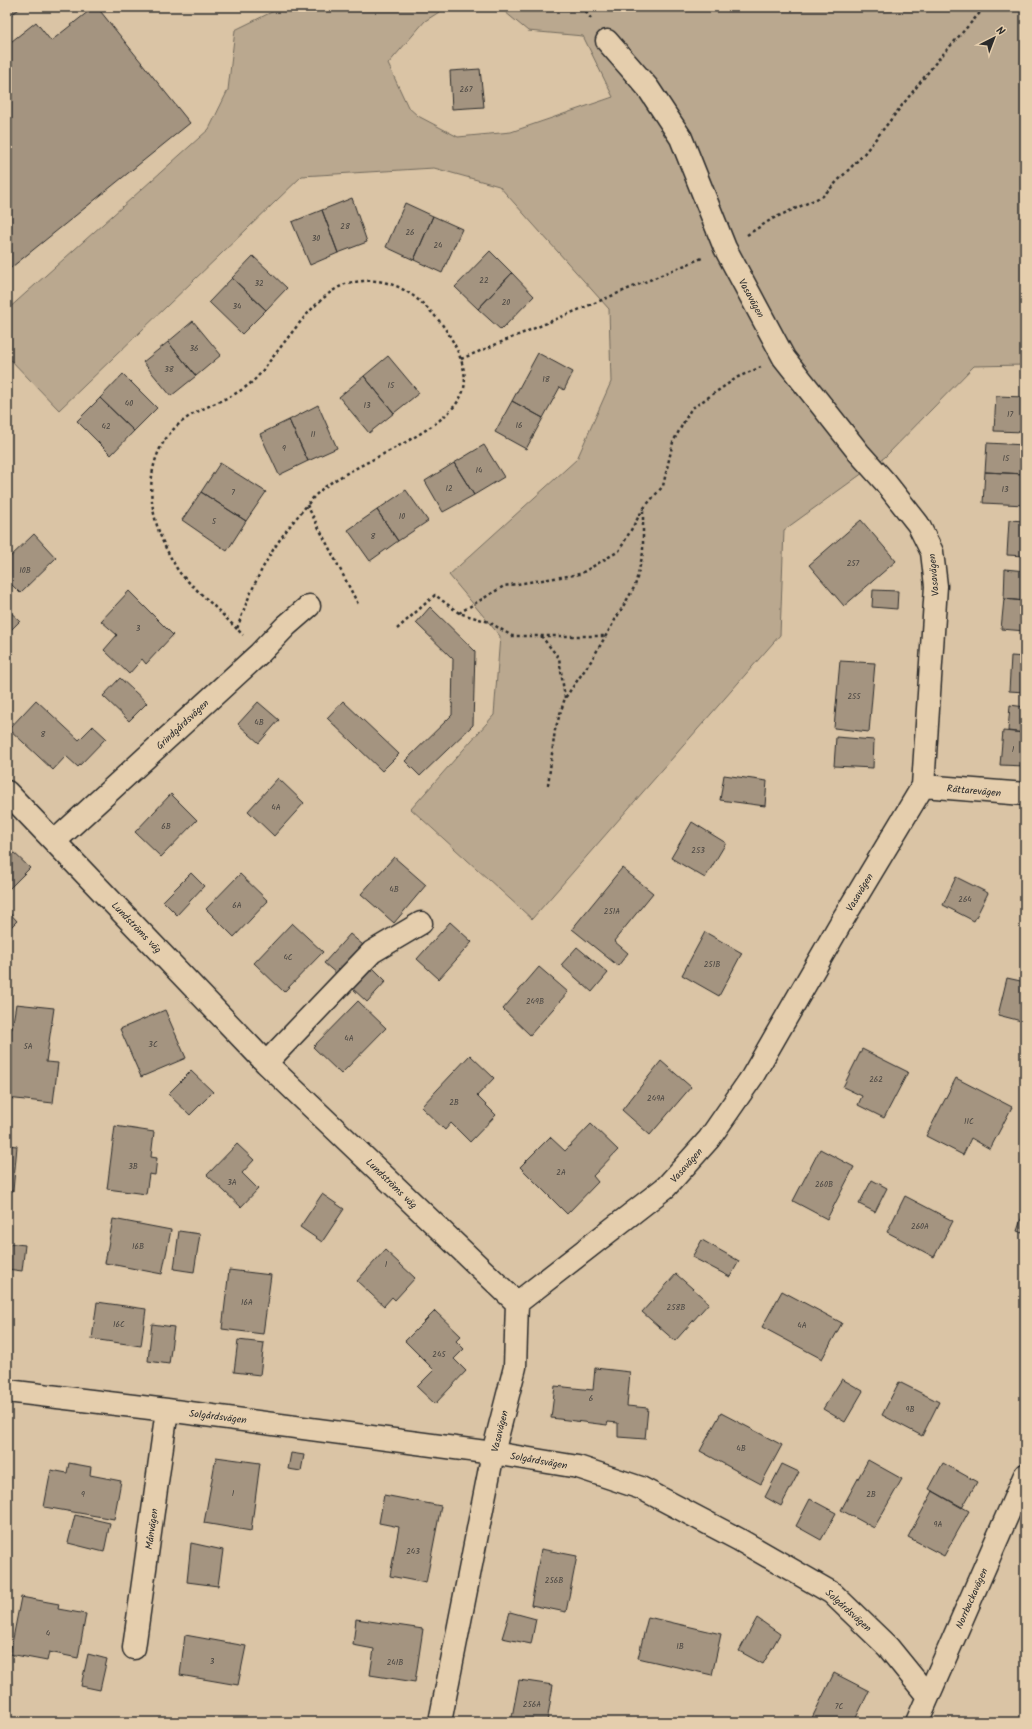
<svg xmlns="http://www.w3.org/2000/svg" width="1032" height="1729" viewBox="0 0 1032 1729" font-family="Kalam,sans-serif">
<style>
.green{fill:#baa88f;stroke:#726a5d}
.building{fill:#a49480;stroke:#2b2b2b}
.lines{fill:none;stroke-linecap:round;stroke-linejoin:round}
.minor-casing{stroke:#2b2b2b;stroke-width:25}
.path{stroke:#2b2b2b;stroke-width:2.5;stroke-dasharray:3 3;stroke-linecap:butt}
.minor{stroke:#e5cead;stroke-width:22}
.labels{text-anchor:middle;stroke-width:3;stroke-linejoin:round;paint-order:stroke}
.number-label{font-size:8px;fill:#494540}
.street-label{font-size:10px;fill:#2b2b2b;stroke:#e5cead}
</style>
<rect width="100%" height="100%" fill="#dac4a5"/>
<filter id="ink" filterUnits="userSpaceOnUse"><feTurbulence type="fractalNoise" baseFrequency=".025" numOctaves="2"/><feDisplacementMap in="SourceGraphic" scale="8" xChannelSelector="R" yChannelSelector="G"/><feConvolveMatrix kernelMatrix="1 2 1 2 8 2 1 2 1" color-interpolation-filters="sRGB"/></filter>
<g filter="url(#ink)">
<!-- green -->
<path class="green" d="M282 7H447L425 21 388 64 408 107 418 116 458 137 511 132 613 97 583 36 528 31 499 7H1025V365L974 366 885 457 784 530 780 635 532 919 411 809 494 715 500 636 449 575 577 459 611 382 609 309 499 186 434 168 302 176 59 410 7 356V310L209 129 228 90 235 30Z"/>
<!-- building -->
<path class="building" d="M7 7H22L7 18Z
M94 7H97L190 123 7 271V77L11 74 7 69V45L36 22 51 41Z
M480 69 484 107 452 109 450 71Z
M352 198 367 242 338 253 322 210Z
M405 203 433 216 414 260 386 247Z
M322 210 338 253 310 265 292 222Z
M433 216 462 229 442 273 414 260Z
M490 251 512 273 478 309 455 287Z
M253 256 287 288 266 310 232 278Z
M512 273 534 296 501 330 478 309Z
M232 278 266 310 242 334 209 302Z
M193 321 221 355 196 376 168 342Z
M168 342 196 376 171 396 143 362Z
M538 353 573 372 564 390 560 387 543 418 512 401Z
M388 356 419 393 394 413 364 376Z
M123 374 157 408 134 431 100 398Z
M364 376 394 413 369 433 339 397Z
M996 396 1025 397V432L994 431Z
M100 398 134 431 111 455 77 421Z
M512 401 543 418 526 449 495 432Z
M318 405 337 448 308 461 289 420Z
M289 420 308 461 279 475 260 434Z
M987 443 1025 445V474L985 472Z
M484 445 504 477 474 495 454 463Z
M220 463 266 492 246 521 201 492Z
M454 463 474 495 443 512 425 481Z
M985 472 1025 474V505L983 503Z
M406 490 428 521 398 541 377 510Z
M201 492 246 521 227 551 182 520Z
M377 510 398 541 370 561 348 530Z
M861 520 896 561 844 606 809 565Z
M1009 520 1025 521V556L1007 555Z
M34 534 56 558 20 593 7 580V560Z
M1005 569 1025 571V601L1004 599Z
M873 590 898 591 897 609 872 607Z
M129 591 173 635 146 664 142 659 129 674 104 650 117 635 101 621Z
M1004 599 1025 601V631L1001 629Z
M430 607 475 651 473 725 420 776 405 761 452 715 453 659 416 623Z
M7 609 20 621 10 631 11 633 7 637Z
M1011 656 1025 657V692L1009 691Z
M840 661 875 663 869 732 834 728Z
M120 678 147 703 129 721 103 696Z
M36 700 79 740 93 726 106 738 78 767 66 756 53 770 9 729Z
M343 701 399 754 382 771 327 718Z
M258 702 279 720 259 743 238 724Z
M1010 705 1025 707V733L1008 731Z
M1003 731 1025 733V766L1000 765Z
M836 737 874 740 873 768 834 766Z
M724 775 767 781 765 806 720 800Z
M278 778 304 803 274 836 248 811Z
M171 794 197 820 161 857 135 832Z
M692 822 726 843 705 878 671 858Z
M11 850 30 868 9 889 7 887V855Z
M394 857 426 885 394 923 361 894Z
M622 868 653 893 614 941 628 953 618 966 572 929Z
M191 873 204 886 177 915 163 901Z
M240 874 268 901 234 937 206 909Z
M956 877 988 893 974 921 943 905Z
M7 910 17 921 7 931Z
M450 922 472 942 439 979 417 959Z
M292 923 323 952 284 992 254 963Z
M705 932 742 953 719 996 682 975Z
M350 934 363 945 337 974 324 963Z
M577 947 608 973 592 992 561 965Z
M372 967 386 981 367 1002 352 988Z
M539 967 568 992 530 1035 503 1009Z
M1007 978 1025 982V1022L998 1015Z
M358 1001 386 1028 341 1074 313 1047Z
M16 1004 54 1008 46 1062 58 1063 53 1103 7 1098V1028L12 1029Z
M165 1010 186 1058 141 1077 120 1029Z
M862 1049 908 1072 884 1118 858 1105 862 1096 843 1087Z
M470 1055 494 1078 477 1096 496 1115 470 1142 451 1123 445 1130 421 1107Z
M661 1061 691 1087 650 1135 622 1110Z
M191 1071 213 1092 190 1115 168 1094Z
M956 1078 1012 1107 990 1149 971 1138 963 1155 926 1136Z
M591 1124 618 1150 593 1176 598 1182 567 1214 520 1167 550 1137 565 1151Z
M115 1126 154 1132 151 1157 157 1158 155 1175 149 1174 146 1194 107 1189Z
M237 1144 254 1160 242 1173 258 1189 241 1207 207 1175Z
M7 1145 17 1146 13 1191H7Z
M820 1149 854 1167 827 1219 793 1201Z
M872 1180 887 1188 875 1212 859 1204Z
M322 1194 344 1209 322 1242 300 1227Z
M905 1196 953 1221 934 1257 887 1232Z
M1025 1208V1234L1017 1231Z
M113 1219 171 1230 162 1274 105 1263Z
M179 1231 200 1234 194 1272 174 1269Z
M702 1240 739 1261 730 1277 692 1257Z
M7 1243 25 1245 22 1271 7 1269Z
M385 1250 415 1278 395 1300 392 1297 384 1306 357 1281Z
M229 1270 271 1275 263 1334 222 1329Z
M676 1274 709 1303 675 1341 642 1312Z
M782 1291 842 1323 822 1359 762 1327Z
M97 1302 146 1309 141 1346 92 1339Z
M435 1311 461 1336 456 1341 464 1349 454 1359 466 1371 435 1404 417 1387 434 1370 405 1341Z
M152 1324 174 1327 169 1364 148 1361Z
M238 1340 264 1343 260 1375 234 1372Z
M595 1368 630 1372 627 1406 648 1408 645 1439 618 1437V1423L608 1422 607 1425 551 1418 555 1386 593 1390Z
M842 1379 863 1391 845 1422 823 1409Z
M899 1382 939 1402 922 1436 882 1415Z
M721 1413 782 1445 761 1484 700 1451Z
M291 1453 304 1455 301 1471 288 1469Z
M216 1457 260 1463 251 1531 204 1523Z
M868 1460 902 1479 874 1528 841 1510Z
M69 1463 91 1467 90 1475 121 1481 114 1519 44 1507 51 1470 67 1473Z
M943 1463 977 1482 962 1508 929 1489Z
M782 1464 799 1472 781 1506 765 1497Z
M933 1491 969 1511 944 1556 908 1537Z
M384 1495 441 1506 426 1583 390 1576 399 1527 379 1523Z
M810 1499 836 1513 821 1540 796 1526Z
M75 1515 110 1523 104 1552 68 1543Z
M191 1543 223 1550 218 1586 187 1582Z
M541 1549 577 1556 566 1612 531 1605Z
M21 1597 59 1604 58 1609 86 1614 78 1658 49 1652 47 1661 10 1654Z
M510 1612 536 1619 531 1644 502 1638Z
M648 1617 721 1634 712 1675 638 1658Z
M757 1618 780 1634 763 1664 739 1651Z
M356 1619 423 1629 415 1682 370 1675 374 1649 353 1645Z
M185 1635 246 1646 238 1685 180 1675Z
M88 1654 107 1659 100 1690 81 1686Z
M834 1673 869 1691 854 1722H810Z
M519 1680 553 1685 547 1722H511Z"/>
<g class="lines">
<!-- minor casing -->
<g class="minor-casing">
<path id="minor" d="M923 786 1025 794
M7 792 266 1063 517 1303
M55 841 260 653 286 626 309 606
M266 1063 372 952 421 923
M7 1391 167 1410 493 1453 578 1467 641 1488 738 1539 832 1593 888 1647 927 1695
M134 1648 167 1410
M440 1722 493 1453 515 1367 517 1303 666 1187 709 1139 752 1077 843 919 923 786 936 586 932 552 918 524 885 482 859 453 784 358 725 248 681 138 648 88 607 41
M917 1722 1025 1475"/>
</g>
<!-- path -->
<path class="path" d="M582 7 593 21
M747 235 772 219 823 196 863 155 937 61 985 7
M461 359 702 258
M307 505 358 604
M459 613 504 586 580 574 619 551 643 509
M237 629C224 616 211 603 198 591 192 585 185 579 180 573 176 568 173 561 170 556 147 515 140 458 179 424 201 405 231 401 252 382 258 377 263 370 268 363 289 338 313 299 343 285 349 282 356 282 363 281 393 278 416 295 435 316 450 332 469 366 464 388 454 431 354 462 321 490 312 498 305 508 298 516 269 550 251 587 237 629L243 635
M397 629 435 595 459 613 489 622 512 636H604
M541 636 559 658 565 698
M548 785 555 730 565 698 591 661 635 586 643 553V509L663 486 673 442 691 409 738 377 761 367"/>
<!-- minor -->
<use href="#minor" class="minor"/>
</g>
</g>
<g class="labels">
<!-- number labels -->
<g class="number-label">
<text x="466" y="92">267</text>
<text x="345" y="229">28</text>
<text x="410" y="235">26</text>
<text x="316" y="241">30</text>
<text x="438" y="248">24</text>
<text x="484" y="283">22</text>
<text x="259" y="286">32</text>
<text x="506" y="305">20</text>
<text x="237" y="309">34</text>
<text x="194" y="351">36</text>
<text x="169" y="372">38</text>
<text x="546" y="382">18</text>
<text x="391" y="388">15</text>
<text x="129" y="406">40</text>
<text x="367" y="408">13</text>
<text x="1010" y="417">17</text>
<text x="519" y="428">16</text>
<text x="106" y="429">42</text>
<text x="313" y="437">11</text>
<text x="284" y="451">9</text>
<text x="1006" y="461">15</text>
<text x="479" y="473">14</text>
<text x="449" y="491">12</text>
<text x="1005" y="492">13</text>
<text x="233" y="495">7</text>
<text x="402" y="519">10</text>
<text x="214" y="524">5</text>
<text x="373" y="539">8</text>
<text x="853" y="566">257</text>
<text x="25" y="573">10B</text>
<text x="138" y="631">3</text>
<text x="854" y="699">255</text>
<text x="259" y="725">4B</text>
<text x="43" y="737">8</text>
<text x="1013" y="752">1</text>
<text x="276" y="810">4A</text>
<text x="166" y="829">6B</text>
<text x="698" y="853">253</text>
<text x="394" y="892">4B</text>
<text x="965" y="902">264</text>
<text x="237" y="908">6A</text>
<text x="612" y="914">251A</text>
<text x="288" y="960">4C</text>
<text x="712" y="967">251B</text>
<text x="535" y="1004">249B</text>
<text x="349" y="1041">4A</text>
<text x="153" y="1047">3C</text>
<text x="28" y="1049">5A</text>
<text x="876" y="1082">262</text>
<text x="656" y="1101">249A</text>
<text x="454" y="1105">2B</text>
<text x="969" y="1124">11C</text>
<text x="133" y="1169">3B</text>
<text x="561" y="1175">2A</text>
<text x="232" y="1185">3A</text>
<text x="824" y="1187">260B</text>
<text x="920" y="1229">260A</text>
<text x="138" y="1249">16B</text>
<text x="386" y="1267">1</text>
<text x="247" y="1305">16A</text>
<text x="676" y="1310">258B</text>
<text x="119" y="1327">16C</text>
<text x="802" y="1328">4A</text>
<text x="439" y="1357">245</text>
<text x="591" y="1401">6</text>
<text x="910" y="1412">9B</text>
<text x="741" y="1451">4B</text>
<text x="233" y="1496">1</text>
<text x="83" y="1497">9</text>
<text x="871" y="1497">2B</text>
<text x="938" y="1527">9A</text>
<text x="413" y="1554">243</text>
<text x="554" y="1583">256B</text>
<text x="48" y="1636">4</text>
<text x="680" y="1649">1B</text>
<text x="212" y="1664">3</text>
<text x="395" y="1665">241B</text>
<text x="532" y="1707">256A</text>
<text x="839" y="1709">7C</text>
</g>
<!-- street labels -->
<g class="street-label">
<text transform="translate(752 298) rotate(61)" y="4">Vasavägen</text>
<text transform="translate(933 575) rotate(-95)" y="4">Vasavägen</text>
<text transform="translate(182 724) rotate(-43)" y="4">Grindgårdsvägen</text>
<text transform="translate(974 790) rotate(5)" y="4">Rättarevägen</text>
<text transform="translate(859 892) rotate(-59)" y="4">Vasavägen</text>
<text transform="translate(137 927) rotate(46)" y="4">Lundströms väg</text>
<text transform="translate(686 1165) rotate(-48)" y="4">Vasavägen</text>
<text transform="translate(392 1183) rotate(44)" y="4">Lundströms väg</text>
<text transform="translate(218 1416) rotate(7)" y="4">Solgårdsvägen</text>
<text transform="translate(499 1431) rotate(-76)" y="4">Vasavägen</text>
<text transform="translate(539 1460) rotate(10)" y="4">Solgårdsvägen</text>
<text transform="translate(151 1529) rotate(-82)" y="4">Månvägen</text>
<text transform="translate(971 1598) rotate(-66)" y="4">Norrbackavägen</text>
<text transform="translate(849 1610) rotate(42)" y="4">Solgårdsvägen</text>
</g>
</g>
<!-- margin -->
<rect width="1032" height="1729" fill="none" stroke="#e5cead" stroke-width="24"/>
<rect x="12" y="12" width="1008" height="1705" fill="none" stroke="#2b2b2b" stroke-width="1.5" filter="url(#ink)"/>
<!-- north arrow -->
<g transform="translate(994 38) rotate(42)" stroke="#e5cead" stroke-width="3" paint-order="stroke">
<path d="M0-3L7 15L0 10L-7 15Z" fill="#2b2b2b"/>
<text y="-6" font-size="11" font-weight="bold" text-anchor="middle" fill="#2b2b2b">N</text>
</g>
</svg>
